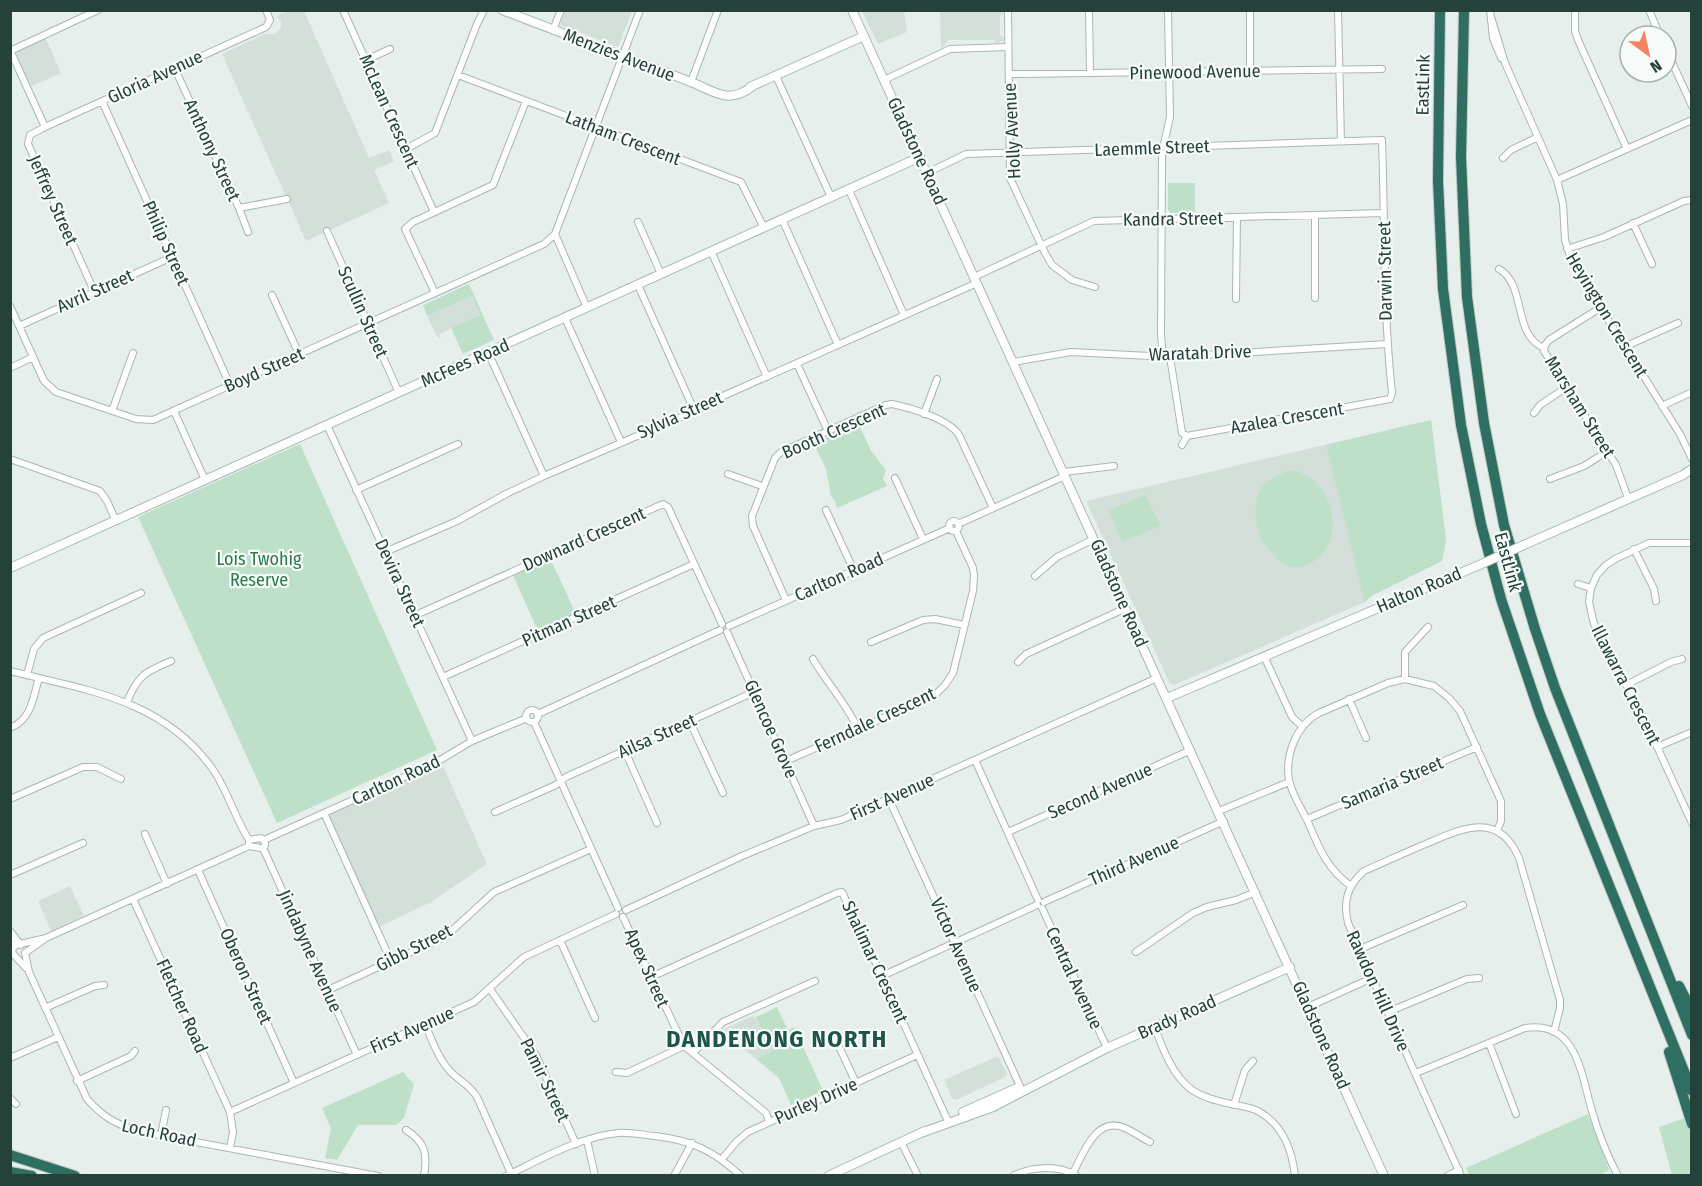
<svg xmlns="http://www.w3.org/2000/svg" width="1702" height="1186" viewBox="0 0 1702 1186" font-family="'Fira Sans Condensed',sans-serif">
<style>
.built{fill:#d4dfda}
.green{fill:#bfe0c8}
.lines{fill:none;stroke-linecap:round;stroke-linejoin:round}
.street-casing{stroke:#a8b8b2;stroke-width:8}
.secondary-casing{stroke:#a4bbb3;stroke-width:10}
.highway-casing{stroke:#c2cac8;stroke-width:12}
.street{stroke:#fff;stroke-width:6}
.secondary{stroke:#fff;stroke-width:8}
.highway{stroke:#2f6f62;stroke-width:10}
.secondary-bridge-casing{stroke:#a4bbb3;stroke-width:10;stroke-linecap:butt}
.secondary-bridge{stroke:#fff;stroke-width:8}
.labels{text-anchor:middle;stroke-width:4.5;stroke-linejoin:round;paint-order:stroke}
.street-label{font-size:18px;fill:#24423a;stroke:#f7fbf9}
.park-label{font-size:18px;fill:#2d7a4b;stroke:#f7fbf9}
.district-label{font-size:24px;font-weight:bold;letter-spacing:1.5px;fill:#1f5548;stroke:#f7fbf9}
</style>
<rect width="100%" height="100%" fill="#e6efeb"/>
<!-- built -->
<path class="built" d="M287 11H304L369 158 389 150 394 161 374 170 389 203 306 241 222 54 265 34H275L281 27V21L276 16Z
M565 11V10L632 11 618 47 560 25Z
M862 11H904L907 32 878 44Z
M940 11H1005L1000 16V35L1005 38 1004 41 996 43 994 40H948L941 49Z
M46 39 61 73 30 87 17 58V53L19 50Z
M472 296 480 315 439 334 441 337 438 338 427 316Z
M1431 420 1446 540 1442 561 1373 595 1365 602 1174 685 1170 684 1086 501Z
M442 764 487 864 431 902 379 927 327 815Z
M70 886 84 916 51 931 38 901Z
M753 1016 754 1018 756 1017 772 1052 756 1059 722 1032 726 1028Z
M998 1056 1007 1074 1005 1077 956 1100 952 1098 944 1080Z"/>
<!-- green -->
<path class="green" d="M1168 183H1195V212L1171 213 1168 210Z
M469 284 494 340 463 354 451 328 480 315 472 296 427 316 423 305Z
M1431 420 1446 540 1442 561 1373 595 1365 602 1326 445Z
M858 423 871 451 886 470 883 479 887 486 837 508 835 501 831 496 826 469 813 442Z
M300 444 437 750 277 823 138 517Z
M1288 470C1319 471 1337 506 1332 534 1329 553 1309 571 1289 566 1279 563 1271 552 1265 545 1255 533 1252 501 1261 488 1267 480 1280 475 1288 470Z
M1146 495 1160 526 1122 542 1109 510Z
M549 556 576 614 538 631 512 573Z
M777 1007 788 1030 794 1027 823 1091 791 1105 779 1078 756 1059 772 1051 756 1017Z
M403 1072 414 1084 404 1118 396 1125H358L337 1160 325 1158 331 1129 322 1108Z
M1588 1114 1609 1170 1600 1175H1469L1466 1168Z
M1691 1116V1175H1672L1659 1127Z"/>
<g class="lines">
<!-- street casing -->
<g class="street-casing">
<path id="street" d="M343 10 434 212
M1008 10 1010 178 1044 251 1052 265 1072 280 1095 287
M1089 10 1090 73
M1250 10V72
M1338 10 1341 142
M1490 10 1493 38 1501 58
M1575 10V31L1578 40 1627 149
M1649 10 1660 36
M1491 17 1505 63 1557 180 1563 204 1565 240 1572 262 1680 434 1692 459
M553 30 561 10
M1666 49 1692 106
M10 50 45 127 30 135 28 144 94 291
M10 51 98 10
M366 60 390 49
M175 69 239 208 248 232
M1009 74 1382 69
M458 75 741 182 764 228
M776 76 831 197
M884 80 950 49 1008 47
M691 82 718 10
M102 101 230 385
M45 127 266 27 270 20 266 10
M406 149 435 133 477 24 484 10
M1503 158 1511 150 1538 137
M927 173 966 154 1382 140C1385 225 1383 309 1392 393L1390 399 1187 436 1182 433 1170 357
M1557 180 1692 120
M849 190 904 315
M239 208 287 199
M782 219 838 345
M638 222 661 274
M1633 223 1652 264
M327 231 399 393
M555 234 587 308
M1567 249 1604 237 1684 201 1692 200
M711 251 767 377
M1499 269C1527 285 1512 335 1544 348
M974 277 1094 221 1384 213
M638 285 694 410
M435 293 405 229 413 222 493 185 526 101
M272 295 299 354
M1315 298V215
M1236 299 1237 217
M10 306 44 381 56 392 136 419 153 420 544 244 555 234 640 10
M1600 308 1549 340 1545 345 1544 351 1616 465 1628 498
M565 318 621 442
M19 326 172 257
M1624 347 1678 323
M488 352 544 476
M1163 357 1161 335 1162 153 1170 117 1168 10
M1013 362 1071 352 1170 357 1387 344
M797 364 828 431
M10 368 33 357
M1662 406 1692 392
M112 411 133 353
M174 411 205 480
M1534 413 1540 405 1567 387
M924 414 937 379
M327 425 472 741
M1182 445 1187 436
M10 459 100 491 107 501 116 521
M1064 472 1114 466
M728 474 762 486
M895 478 923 539
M1550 479 1584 466 1608 451
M356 490 458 444
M826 510 854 571
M949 526a5 5 0 1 1 10 0a5 5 0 1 1-10 0Z
M958 524 1065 476
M1692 543H1649L1615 559 1606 565 1597 575 1591 588 1589 602 1594 624 1644 718 1692 823
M1634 549 1654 589 1656 601
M385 552 457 521 506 494 544 476 716 402 723 396 977 283
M1035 576 1057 557 1094 539
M1578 584 1591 588
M786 600 753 526 752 516 775 458 781 452 886 405 892 404C911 408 949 419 959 435L993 508
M416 615 663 504 668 507 722 624
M729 626 950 528
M727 632 814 826
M871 642 923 620 935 619 964 625
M1264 656 1292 717 1302 726
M813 659C828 685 845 701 858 729
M1018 662 1026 654 1126 608
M10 671C87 690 165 700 214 771 228 792 235 818 249 840V846L260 848 265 846V842L261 838 249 840
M27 675 34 649 43 638 141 593
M443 677 694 564
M1405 679V652L1428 627
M1626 685 1671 662 1682 659
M1349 699 1366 738
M127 702C138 675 145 672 171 661
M526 716a6 6 0 1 1 12 0a6 6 0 1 1-12 0Z
M538 714 720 630
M534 722 618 908
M690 722 723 793
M12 727C32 718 33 697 39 678
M1657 747 1692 732
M625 751 657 823
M975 760 1038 900
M786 761 935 695 945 685 953 673 973 591 974 576 973 568 956 531
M10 799 83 767H97L121 779
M889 799 1020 1086
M1219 811 1289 782
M495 812 556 785 566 777 754 692
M324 813 391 961
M1307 819 1477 747
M1008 832 1191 750
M145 834 167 884
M264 840 435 763 472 741 527 718
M263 848 357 1055
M198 870 294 1083
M10 875 83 843
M1351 886C1327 869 1319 848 1308 822 1302 809 1292 795 1289 780 1285 755 1296 725 1319 713L1388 683 1405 679 1434 686 1449 698 1460 711 1501 801V821L1497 831
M133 899 230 1112
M1044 902 1224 821
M1042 908 1107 1048
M626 910 742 856 814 826 841 820 1157 678
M623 917 684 1046 766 1113 769 1122
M10 931 21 945
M46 938 25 953 29 972 87 1099C103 1117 114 1123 137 1131L378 1176
M10 939 13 948 11 950
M560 940 595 1018
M1360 949 1463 905
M1136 952 1193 913 1207 907 1236 900 1256 892
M26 968 13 954 12 950 16 945 46 938 249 846
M882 976 1037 905
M651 977 837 893 842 892 882 976 947 1119
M490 989 536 1055 576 1144
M328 990 446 936 494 892 591 849
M1308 1007 1372 978
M45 1008 95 986 104 985
M1388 1012 1467 979 1479 978
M425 1024C432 1040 438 1058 450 1071 459 1081 470 1085 477 1097L511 1173
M1155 1028C1163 1050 1173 1076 1192 1090 1204 1098 1218 1101 1231 1104 1239 1106 1250 1107 1258 1111 1283 1125 1292 1149 1295 1176
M835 1038 856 1083
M1489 1043 1516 1114
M693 1053 723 1022 815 981
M10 1058 58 1037
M616 1072 627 1073 684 1046
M1416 1073 1525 1028C1577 1020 1581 1074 1592 1111 1598 1132 1607 1155 1618 1176
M77 1081 131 1056 135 1051
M10 1098 16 1104
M1234 1105 1245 1070 1253 1061
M406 1130C425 1142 428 1154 424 1176
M161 1135 166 1110
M587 1140 595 1176
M901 1142 918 1176
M230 1148 233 1132 230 1112 474 1002 524 957 616 914
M722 1159 737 1141 748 1132 917 1055
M1073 1173C1083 1154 1096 1115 1125 1128 1134 1132 1142 1138 1150 1142
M506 1176C541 1159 579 1137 618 1133 630 1132 643 1135 655 1136 691 1140 714 1151 741 1176
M674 1176 692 1143
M1013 1176C1032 1166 1058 1165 1077 1176
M1447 1176 1459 1170
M1461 1176 1348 923C1343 902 1347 886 1364 871 1385 862 1406 852 1428 843 1463 828 1499 811 1519 858L1560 1000V1008L1554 1032"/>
</g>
<!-- secondary casing -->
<g class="secondary-casing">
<path id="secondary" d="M502 10 691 82C716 92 728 105 753 86
M852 10 1384 1176
M750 87 864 36
M1526 544 1683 475 1692 469
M10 568 920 157
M1167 698 1477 566
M963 1112 1017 1088
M921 1133 993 1107 1107 1048 1290 967
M828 1176 925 1131"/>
</g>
<!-- highway casing -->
<g class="highway-casing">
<path id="highway" d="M1440 10 1438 181 1443 289 1461 425 1481 524 1501 599 1540 714 1692 1091
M1464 10 1461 157 1467 297 1484 423 1504 525 1535 629 1555 688 1692 1035
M1679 986 1692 1011
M1669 1052 1692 1124
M10 1155 75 1176
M10 1172 32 1176"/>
</g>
<!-- street -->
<use href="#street" class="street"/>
<!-- secondary -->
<use href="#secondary" class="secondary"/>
<!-- highway -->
<use href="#highway" class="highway"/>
<!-- secondary-bridge casing -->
<g class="secondary-bridge-casing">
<path id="secondary-bridge" d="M1477 566 1526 544"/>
</g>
<!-- secondary-bridge -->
<use href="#secondary-bridge" class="secondary-bridge"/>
</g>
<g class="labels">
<!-- street labels -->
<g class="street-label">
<text transform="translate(619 55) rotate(21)" y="6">Menzies Avenue</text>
<text transform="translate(1195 72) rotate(-1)" y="6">Pinewood Avenue</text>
<text transform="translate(155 77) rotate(-25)" y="6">Gloria Avenue</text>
<text transform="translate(1423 85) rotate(-89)" y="6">EastLink</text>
<text transform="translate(389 111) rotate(66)" y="6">McLean Crescent</text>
<text transform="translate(1012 131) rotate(-93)" y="6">Holly Avenue</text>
<text transform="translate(623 138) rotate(21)" y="6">Latham Crescent</text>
<text transform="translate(1152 148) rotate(-2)" y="6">Laemmle Street</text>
<text transform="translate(212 150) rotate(65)" y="6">Anthony Street</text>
<text transform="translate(917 151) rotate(65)" y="6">Gladstone Road</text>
<text transform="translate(53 200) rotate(66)" y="6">Jeffrey Street</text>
<text transform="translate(1173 219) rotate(-1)" y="6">Kandra Street</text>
<text transform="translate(166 243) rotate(66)" y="6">Philip Street</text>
<text transform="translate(1385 271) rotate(-91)" y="6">Darwin Street</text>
<text transform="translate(95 291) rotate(-24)" y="6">Avril Street</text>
<text transform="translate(363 312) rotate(66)" y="6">Scullin Street</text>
<text transform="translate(1607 315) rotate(59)" y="6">Heyington Crescent</text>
<text transform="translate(1200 353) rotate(-2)" y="6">Waratah Drive</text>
<text transform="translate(465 363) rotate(-24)" y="6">McFees Road</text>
<text transform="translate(264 370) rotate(-24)" y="6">Boyd Street</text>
<text transform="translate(1580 407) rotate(58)" y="6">Marsham Street</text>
<text transform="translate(680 415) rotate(-24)" y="6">Sylvia Street</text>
<text transform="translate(1287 418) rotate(-10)" y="6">Azalea Crescent</text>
<text transform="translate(834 431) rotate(-24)" y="6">Booth Crescent</text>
<text transform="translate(584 539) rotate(-24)" y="6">Downard Crescent</text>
<text transform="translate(1508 562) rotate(75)" y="6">EastLink</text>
<text transform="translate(839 577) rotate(-24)" y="6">Carlton Road</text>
<text transform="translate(400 583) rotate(65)" y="6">Devira Street</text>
<text transform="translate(1419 590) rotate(-23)" y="6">Halton Road</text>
<text transform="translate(1119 593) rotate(66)" y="6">Gladstone Road</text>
<text transform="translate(569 621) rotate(-24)" y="6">Pitman Street</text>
<text transform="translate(1626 685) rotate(63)" y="6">Illawarra Crescent</text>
<text transform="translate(875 720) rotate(-25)" y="6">Ferndale Crescent</text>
<text transform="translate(771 729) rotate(66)" y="6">Glencoe Grove</text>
<text transform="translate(657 736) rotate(-24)" y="6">Ailsa Street</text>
<text transform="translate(396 780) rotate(-25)" y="6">Carlton Road</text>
<text transform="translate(1392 783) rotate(-23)" y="6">Samaria Street</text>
<text transform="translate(1100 791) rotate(-24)" y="6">Second Avenue</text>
<text transform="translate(892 797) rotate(-24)" y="6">First Avenue</text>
<text transform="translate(1134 861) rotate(-24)" y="6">Third Avenue</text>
<text transform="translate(956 945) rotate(66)" y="6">Victor Avenue</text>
<text transform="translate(414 948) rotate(-27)" y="6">Gibb Street</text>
<text transform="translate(310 951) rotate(66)" y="6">Jindabyne Avenue</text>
<text transform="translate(875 962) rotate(65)" y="6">Shalimar Crescent</text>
<text transform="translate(647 968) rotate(66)" y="6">Apex Street</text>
<text transform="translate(246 976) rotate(66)" y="6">Oberon Street</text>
<text transform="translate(1074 978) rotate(65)" y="6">Central Avenue</text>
<text transform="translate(1378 991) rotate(66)" y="6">Rawdon Hill Drive</text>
<text transform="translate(182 1006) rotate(66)" y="6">Fletcher Road</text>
<text transform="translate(1177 1017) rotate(-24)" y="6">Brady Road</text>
<text transform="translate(412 1030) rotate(-24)" y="6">First Avenue</text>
<text transform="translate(1321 1035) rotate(66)" y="6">Gladstone Road</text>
<text transform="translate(545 1080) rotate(64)" y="6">Pamir Street</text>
<text transform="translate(816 1101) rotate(-24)" y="6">Purley Drive</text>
<text transform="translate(159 1133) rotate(12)" y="6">Loch Road</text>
</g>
<!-- park labels -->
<g class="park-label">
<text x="259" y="565">Lois Twohig<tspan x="259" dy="21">Reserve</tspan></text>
</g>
<!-- district labels -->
<g class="district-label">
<text x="777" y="1047">DANDENONG NORTH</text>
</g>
</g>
<!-- border -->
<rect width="1702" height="1186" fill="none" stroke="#24423a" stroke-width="24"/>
<!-- north arrow -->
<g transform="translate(1648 54) rotate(147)"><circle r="28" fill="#f7fbf9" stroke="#a3b1ad" stroke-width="1.5"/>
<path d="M0-4.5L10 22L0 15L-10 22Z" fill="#f4845f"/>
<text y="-9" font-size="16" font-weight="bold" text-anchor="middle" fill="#24423a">N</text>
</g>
</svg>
